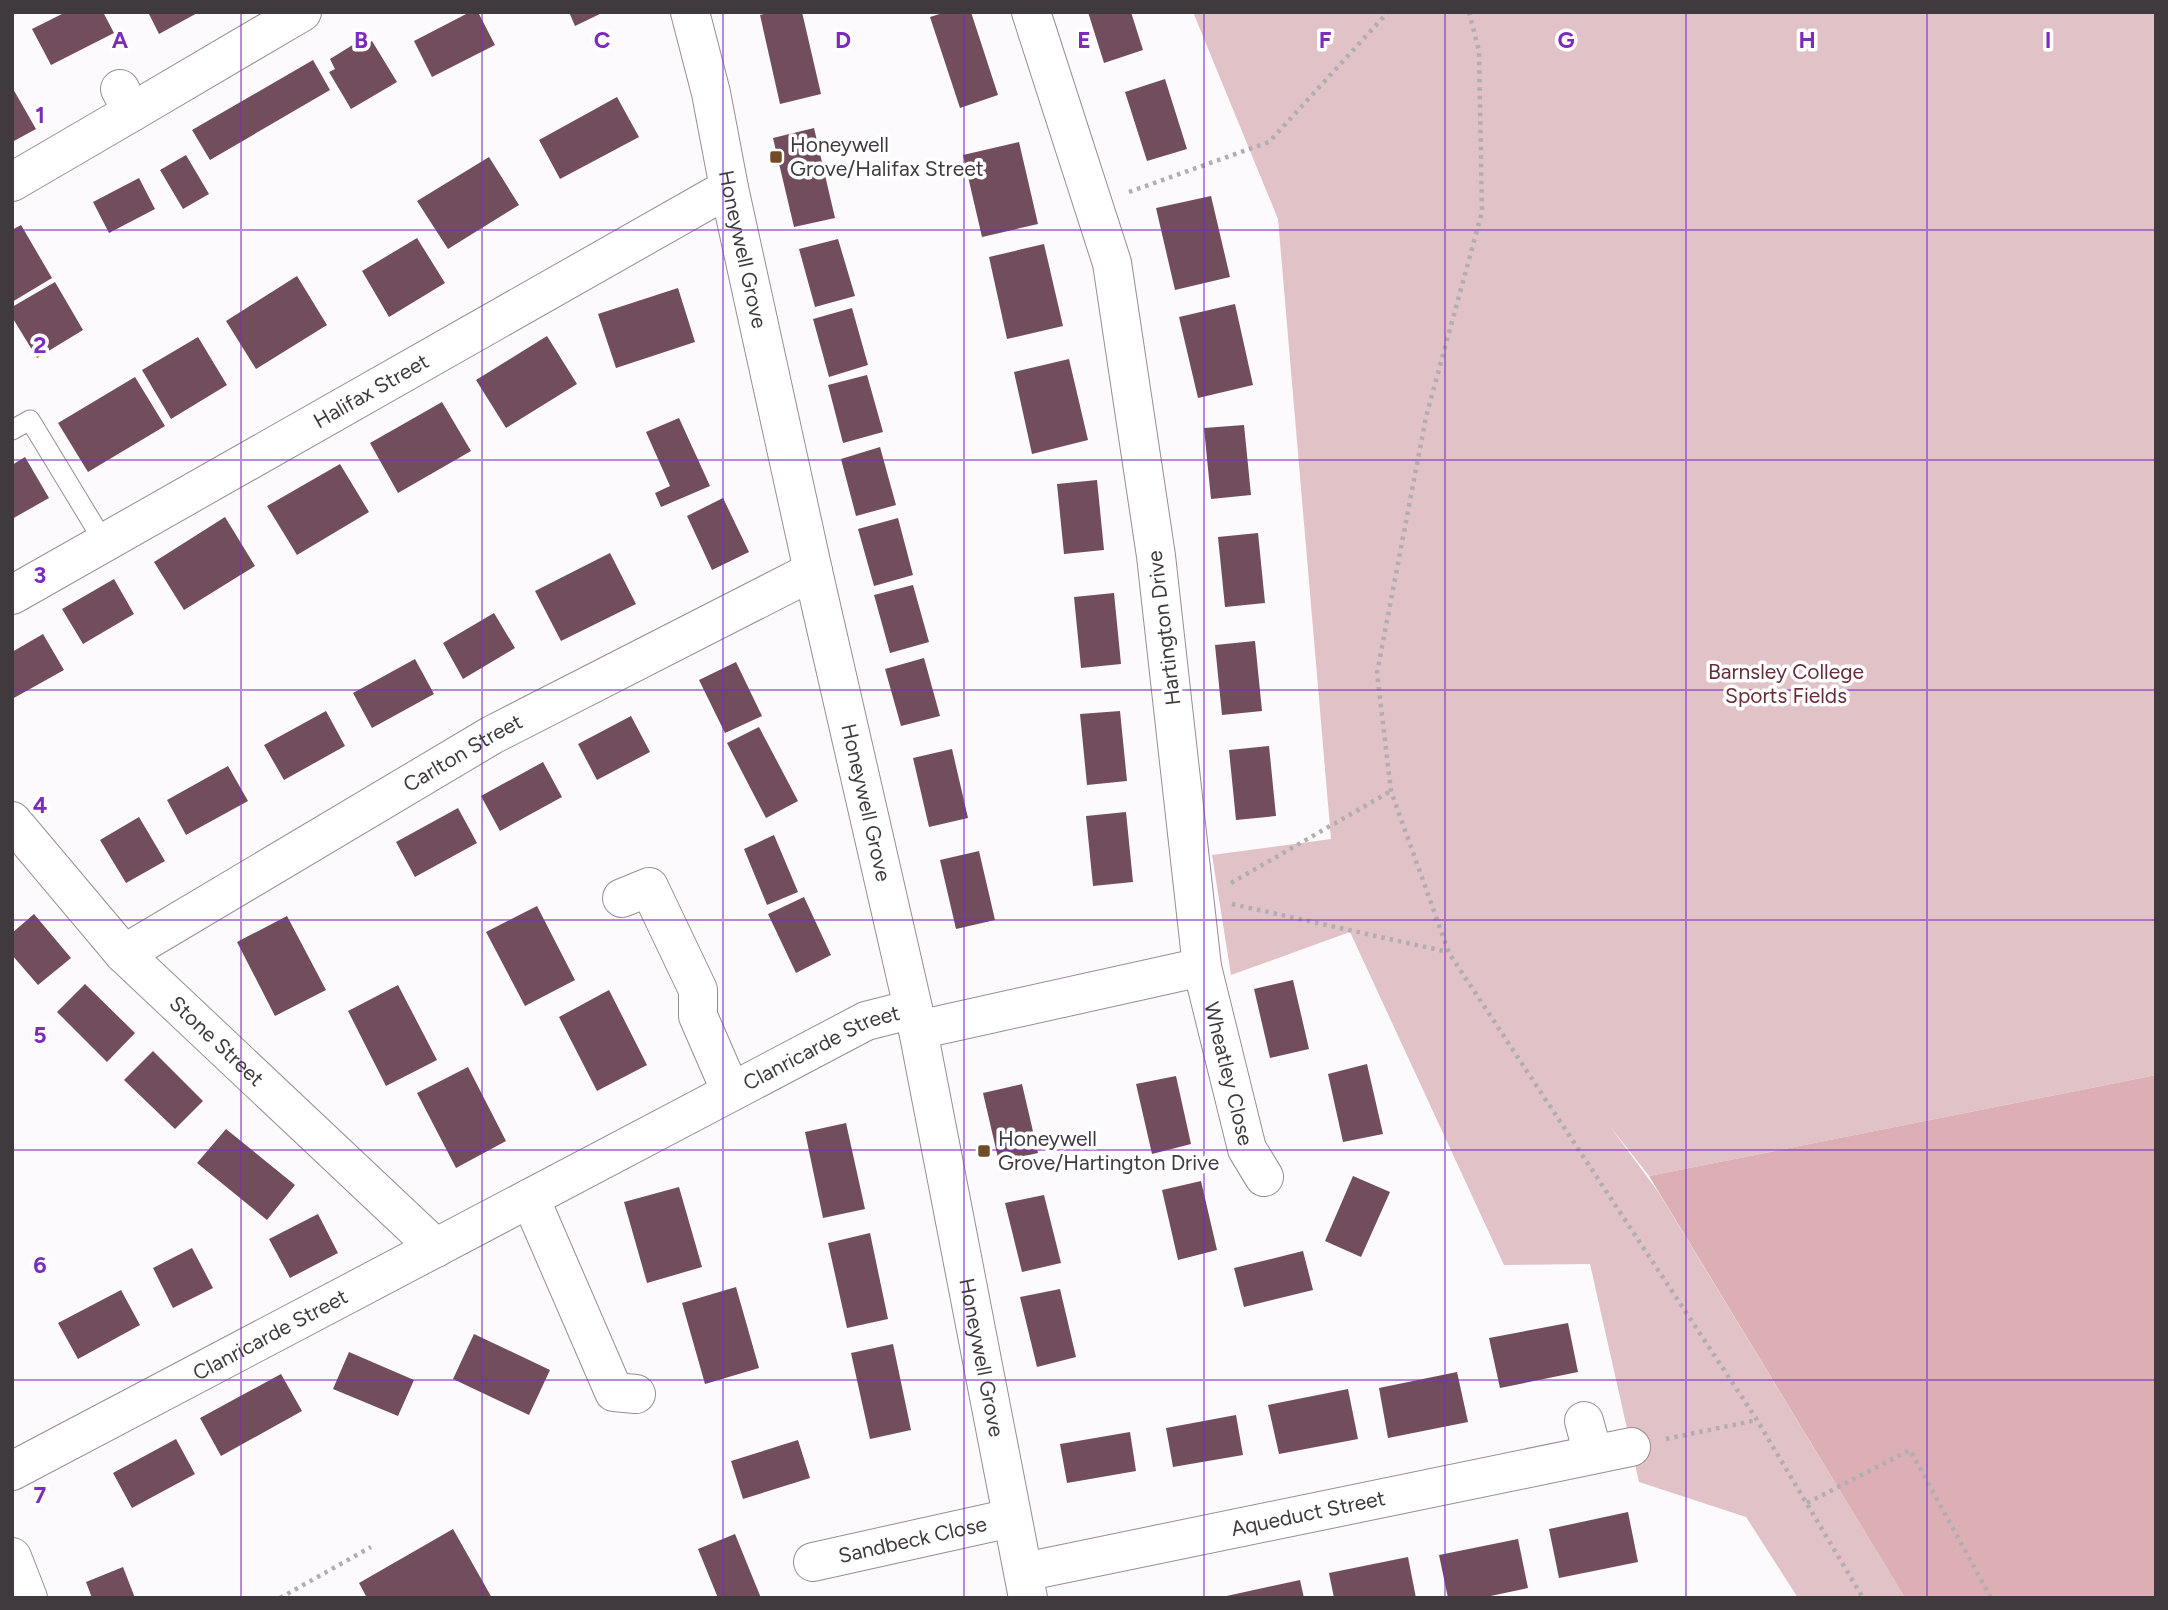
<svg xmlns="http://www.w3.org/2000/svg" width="2168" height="1610" viewBox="0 0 2168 1610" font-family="Figtree,sans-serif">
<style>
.green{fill:#e1c3c7}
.forest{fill:#dcafb5}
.building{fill:#714d5d}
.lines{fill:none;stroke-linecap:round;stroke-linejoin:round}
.lane-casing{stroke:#9a8c97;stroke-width:21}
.street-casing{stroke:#9a8c97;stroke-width:40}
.path{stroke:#b1adb1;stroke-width:4.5;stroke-dasharray:3.5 5;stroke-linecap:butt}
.lane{stroke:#fff;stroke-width:19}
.street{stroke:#fff;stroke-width:38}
.grid{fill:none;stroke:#7b2cbf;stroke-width:2;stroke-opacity:0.55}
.poi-dot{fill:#714c27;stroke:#fff;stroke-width:2.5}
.labels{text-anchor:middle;stroke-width:7;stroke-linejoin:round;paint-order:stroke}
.poi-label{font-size:21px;fill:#403a3f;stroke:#fff;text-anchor:start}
.street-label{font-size:21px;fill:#403a3f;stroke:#fff}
.park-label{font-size:21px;fill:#672d38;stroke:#fff}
.grid-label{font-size:23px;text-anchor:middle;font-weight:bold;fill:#7b2cbf;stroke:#fff;stroke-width:7;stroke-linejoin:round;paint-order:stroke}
</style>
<rect width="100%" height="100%" fill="#fdfafd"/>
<!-- green -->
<path class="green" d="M1193 12H2156V1075L1649 1176 1609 1125 1659 1193 1905 1598H1798L1746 1517 1639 1482 1590 1264 1504 1265 1350 932 1231 975 1212 855 1331 839 1278 219Z"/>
<!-- forest -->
<path class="forest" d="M2156 1075V1598H1905L1649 1176Z"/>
<!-- building -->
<path class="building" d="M66 12H103L114 33 51 65 32 29Z
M148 12H199L159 34Z
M470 12H478L495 45 432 77 414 41Z
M569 12H604L575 26Z
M771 12H802L821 94 780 104 760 15Z
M946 12H971L998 95 960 108 930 17Z
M1088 12H1131L1143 50 1104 63Z
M359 41 362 47 372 41 397 82 351 109 329 72 335 69 330 59Z
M313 60 330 90 210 160 192 130Z
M1165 79 1187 149 1147 161 1125 92Z
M12 87 36 129 12 142Z
M617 97 639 137 560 179 539 140Z
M814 128 835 218 794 227 773 138Z
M1019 142 1038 224 982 237 963 155Z
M186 155 209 194 183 209 160 170Z
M489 157 519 205 448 249 417 201Z
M139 178 155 209 109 233 93 202Z
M1211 196 1230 277 1175 290 1156 208Z
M21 225 52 278 12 302V230Z
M417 238 445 283 389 317 362 271Z
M838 239 855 296 815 307 799 249Z
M1044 244 1063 326 1007 339 989 257Z
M297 276 327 325 256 369 226 321Z
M55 282 83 330 37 358 12 317V307Z
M678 288 695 342 616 368 598 314Z
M1235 304 1253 385 1198 398 1179 317Z
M852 308 868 365 829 377 813 319Z
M547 336 577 384 506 428 476 380Z
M198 337 227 385 171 419 142 370Z
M1069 359 1088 440 1032 454 1014 372Z
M867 375 883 432 843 443 828 385Z
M135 377 165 426 88 472 58 423Z
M442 402 471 451 398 493 370 443Z
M679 418 710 486 661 507 655 493 670 486 646 432Z
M1244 425 1251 495 1211 499 1204 428Z
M880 447 896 505 856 516 841 459Z
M25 457 49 498 12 519V465Z
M340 464 369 512 297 555 267 506Z
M1097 480 1104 550 1064 554 1057 484Z
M723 498 749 552 712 570 687 516Z
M225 517 255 566 184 610 154 562Z
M898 518 913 575 874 586 858 529Z
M1258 533 1265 603 1225 607 1218 537Z
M610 553 636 604 561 641 535 591Z
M114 579 134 614 83 644 62 609Z
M913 585 929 642 890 653 874 595Z
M1114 593 1121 664 1081 668 1074 597Z
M494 613 515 648 463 679 443 643Z
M43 634 64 670 12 699V652Z
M1255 641 1262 711 1222 715 1215 645Z
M924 658 940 716 901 726 885 669Z
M415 659 434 694 372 728 353 693Z
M736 662 762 716 725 733 699 680Z
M326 711 345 746 284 780 264 745Z
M1120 711 1127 781 1087 785 1080 714Z
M631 716 650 752 597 780 578 744Z
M759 727 798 801 766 818 727 743Z
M1269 746 1276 816 1236 820 1229 750Z
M952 749 968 818 929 827 913 758Z
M543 762 562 797 500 831 481 796Z
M228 766 248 801 186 835 167 800Z
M458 808 477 843 415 877 396 842Z
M1126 812 1133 882 1093 886 1086 816Z
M139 817 165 861 126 883 100 840Z
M774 835 798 892 767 905 744 849Z
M979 851 995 920 956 929 940 860Z
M804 897 831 955 796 973 768 914Z
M537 906 575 980 525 1006 486 932Z
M34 914 71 958 38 985 12 955V933Z
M287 916 326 990 275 1016 237 942Z
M1293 980 1309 1049 1270 1058 1254 989Z
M85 984 135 1033 107 1062 57 1012Z
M398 985 437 1060 386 1086 348 1011Z
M609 990 647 1065 597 1091 559 1017Z
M153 1051 203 1101 175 1129 124 1080Z
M1367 1064 1383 1134 1343 1142 1328 1074Z
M468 1067 506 1141 456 1168 417 1093Z
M1176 1076 1191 1144 1152 1154 1136 1084Z
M1022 1084 1038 1153 999 1162 983 1093Z
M846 1123 865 1209 823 1218 805 1132Z
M226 1129 295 1185 267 1220 197 1163Z
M1353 1176 1390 1192 1361 1257 1325 1241Z
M1201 1181 1217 1250 1178 1260 1162 1190Z
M679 1187 702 1267 647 1283 624 1202Z
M1044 1195 1061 1263 1022 1272 1005 1203Z
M318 1214 338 1253 290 1278 269 1239Z
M870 1233 888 1319 847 1328 828 1243Z
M192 1248 213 1288 173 1308 153 1268Z
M1303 1251 1313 1290 1244 1307 1234 1268Z
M736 1287 759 1368 705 1384 682 1303Z
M1060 1289 1076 1357 1037 1367 1020 1297Z
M121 1290 140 1325 78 1359 58 1323Z
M1568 1323 1578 1372 1500 1388 1489 1338Z
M474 1334 550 1370 529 1415 453 1379Z
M893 1344 911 1430 870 1439 851 1353Z
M349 1352 414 1380 398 1416 333 1389Z
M1457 1372 1468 1422 1388 1438 1379 1388Z
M281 1374 302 1411 221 1456 200 1418Z
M1348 1389 1358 1439 1279 1454 1268 1405Z
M1236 1415 1243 1455 1173 1467 1166 1428Z
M1130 1432 1136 1471 1067 1483 1060 1444Z
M176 1439 195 1474 132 1508 113 1473Z
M798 1440 810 1478 743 1499 731 1461Z
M1628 1512 1638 1562 1559 1578 1549 1529Z
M453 1529 492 1598H367L359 1583Z
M735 1534 761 1598H718L698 1549Z
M1518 1539 1528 1588 1481 1598H1448L1439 1555Z
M1408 1557 1416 1598H1334L1329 1573Z
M123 1567 135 1598H92L86 1582Z
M1300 1580 1304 1598H1222V1597Z"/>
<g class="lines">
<!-- lane casing -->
<g class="lane-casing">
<path id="lane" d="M12 430 30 420 104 542"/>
</g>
<!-- street casing -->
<g class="street-casing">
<g id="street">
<path id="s1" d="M690 12 711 93 729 188 813 571 918 1030 1028 1598"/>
<path d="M120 89 132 112 302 12"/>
<path d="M12 182 132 112"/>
<path id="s2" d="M12 595 729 188"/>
<path id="s3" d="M12 821 124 954 436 1248"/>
<path d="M622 898 649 887 698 990V1016L731 1092"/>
<path id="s4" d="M124 954 492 735 813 571"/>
<path id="s5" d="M1202 967 1247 1149 1264 1177"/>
<path d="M918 1030 1202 967 1156 556 1112 263 1031 12"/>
<path d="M530 1198 614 1392 636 1394"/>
<path d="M1584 1421 1593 1454"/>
<path id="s6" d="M12 1471 866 1021 913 1009"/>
<path d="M12 1557 28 1598"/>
<path id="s7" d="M813 1562 1011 1518"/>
<path id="s8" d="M1024 1572 1631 1447"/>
</g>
</g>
<!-- path -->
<path class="path" d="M1469 12 1479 51 1482 212 1426 417 1377 673 1391 791 1449 953 1757 1420 1863 1598
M1129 192 1269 142 1388 12
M1231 883 1391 791
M1232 904 1448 952
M1666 1439 1757 1420
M1807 1503 1910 1450 1991 1598
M280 1598 371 1547"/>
<!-- lane -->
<use href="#lane" class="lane"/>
<!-- street -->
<use href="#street" class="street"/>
</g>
<!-- grid -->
<path class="grid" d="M241 12V1598M482 12V1598M723 12V1598M964 12V1598M1204 12V1598M1445 12V1598M1686 12V1598M1927 12V1598M12 230H2156M12 460H2156M12 690H2156M12 920H2156M12 1150H2156M12 1380H2156"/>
<!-- markers -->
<g class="poi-dot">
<rect x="769" y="150" width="14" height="14" rx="3.5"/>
<rect x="977" y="1144" width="14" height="14" rx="3.5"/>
</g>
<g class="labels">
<!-- poi labels -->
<g class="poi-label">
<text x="790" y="152">Honeywell<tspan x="790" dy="24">Grove/Halifax Street</tspan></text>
<text x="998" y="1146">Honeywell<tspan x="998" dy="24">Grove/Hartington Drive</tspan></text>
</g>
<!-- street labels -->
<g class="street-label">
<text dy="7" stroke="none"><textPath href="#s1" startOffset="243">Honeywell Grove</textPath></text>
<text dy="7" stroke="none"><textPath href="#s2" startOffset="413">Halifax Street</textPath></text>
<text transform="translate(1164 628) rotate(-97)" y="7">Hartington Drive</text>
<text dy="7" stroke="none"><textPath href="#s4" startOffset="394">Carlton Street</textPath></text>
<text dy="7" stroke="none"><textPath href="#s1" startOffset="810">Honeywell Grove</textPath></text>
<text dy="7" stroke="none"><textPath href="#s3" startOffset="301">Stone Street</textPath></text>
<text dy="7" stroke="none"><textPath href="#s6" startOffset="914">Clanricarde Street</textPath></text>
<text dy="7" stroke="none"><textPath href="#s5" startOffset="110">Wheatley Close</textPath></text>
<text dy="7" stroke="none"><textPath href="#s6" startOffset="292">Clanricarde Street</textPath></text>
<text dy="7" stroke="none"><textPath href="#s1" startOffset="1377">Honeywell Grove</textPath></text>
<text dy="7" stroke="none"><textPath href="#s8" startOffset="290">Aqueduct Street</textPath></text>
<text dy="7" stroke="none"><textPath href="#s7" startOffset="102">Sandbeck Close</textPath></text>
</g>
<!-- park labels -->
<g class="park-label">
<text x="1786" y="679">Barnsley College<tspan x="1786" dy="24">Sports Fields</tspan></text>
</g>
</g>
<g class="grid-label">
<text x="120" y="48">A</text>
<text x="361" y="48">B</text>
<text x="602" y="48">C</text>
<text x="843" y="48">D</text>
<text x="1084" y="48">E</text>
<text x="1325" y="48">F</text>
<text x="1566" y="48">G</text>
<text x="1807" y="48">H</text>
<text x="2048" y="48">I</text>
<text x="40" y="123">1</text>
<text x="40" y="353">2</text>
<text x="40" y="583">3</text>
<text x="40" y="813">4</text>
<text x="40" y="1043">5</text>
<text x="40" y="1273">6</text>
<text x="40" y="1503">7</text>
</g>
<!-- border -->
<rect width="2168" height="1610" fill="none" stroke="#403a3f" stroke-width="28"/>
</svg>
